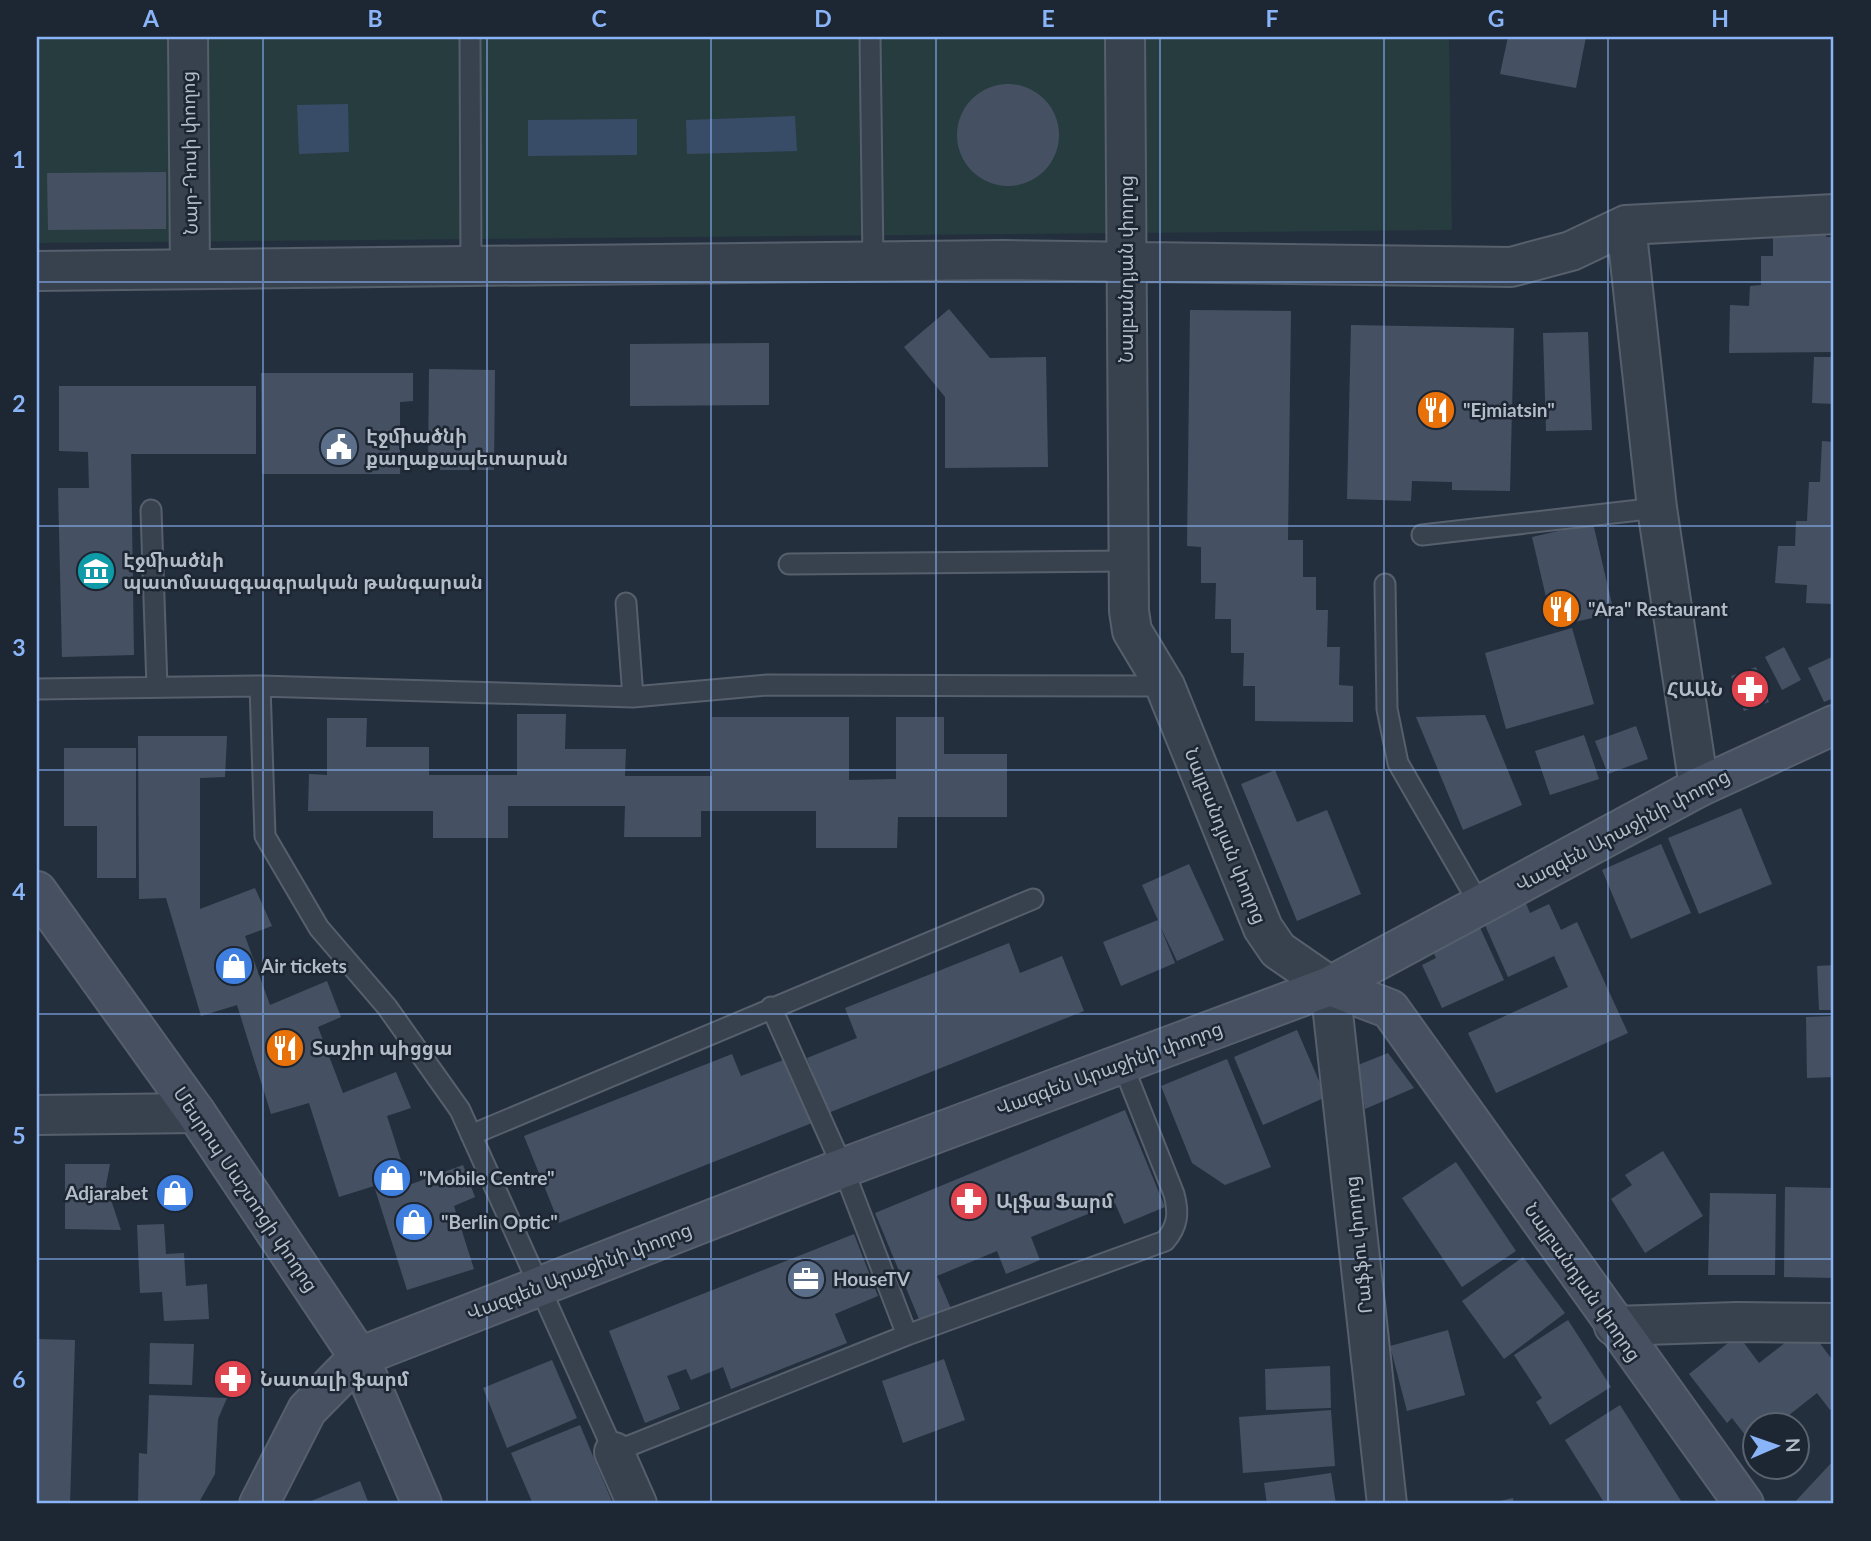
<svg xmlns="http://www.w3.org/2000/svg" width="1871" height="1541" viewBox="0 0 1871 1541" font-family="Lato,'Noto Sans Armenian',sans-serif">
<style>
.green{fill:#263c3f}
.water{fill:#394c67}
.building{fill:#455162}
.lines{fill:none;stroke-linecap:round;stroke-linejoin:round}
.lane-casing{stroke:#565f6c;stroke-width:23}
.street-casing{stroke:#565f6c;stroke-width:42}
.secondary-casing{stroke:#565f6c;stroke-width:42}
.lane{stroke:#38414e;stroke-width:19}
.street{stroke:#38414e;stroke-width:38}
.secondary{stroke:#465061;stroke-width:38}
.grid{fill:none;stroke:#8ab4f8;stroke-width:2;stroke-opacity:0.55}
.labels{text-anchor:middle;stroke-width:5;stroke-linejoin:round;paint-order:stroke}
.street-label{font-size:19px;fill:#b4bcc9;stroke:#1d2633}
.poi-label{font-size:19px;font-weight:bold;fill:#b4bcc9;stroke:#1d2633;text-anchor:start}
.neatline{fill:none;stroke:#8ab4f8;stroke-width:2.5}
.grid-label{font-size:23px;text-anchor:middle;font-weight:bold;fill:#8ab4f8}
</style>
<rect width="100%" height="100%" fill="#242f3e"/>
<!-- green -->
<path class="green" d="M37 37H1449L1452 230 37 243Z"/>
<!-- water -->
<path class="water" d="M348 104 349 152 299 154 297 105Z
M795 116 797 151 687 154 686 120Z
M637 119V155L528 156V120Z"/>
<!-- building -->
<path class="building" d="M1508 37H1586L1576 88 1500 74Z
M957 135a51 51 0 1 1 102 0a51 51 0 1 1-102 0Z
M166 172V229L48 230 47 173Z
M1773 222H1826V237H1834V352L1729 353 1730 305 1749 306 1750 286 1761 285V256H1773Z
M949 309 990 358 1046 357 1048 467 945 468V397L904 347Z
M1190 310 1291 311 1288 540H1303V577H1316V610H1328L1327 647H1340L1339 685 1353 686V722L1255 721V686H1243L1244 653H1231V619H1215L1216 583H1201V547L1187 546Z
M1351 325 1514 328 1510 491 1452 490V482L1412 481 1411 501 1347 499Z
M1588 332 1592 430 1546 431 1543 333Z
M769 343V405L630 406V344Z
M1814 357H1834V404L1812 403Z
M429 369 495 370 494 470H428Z
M261 373H413V401L400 402V474H262Z
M59 386H256V454H131L134 655 62 657 58 488H89L88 452 59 451Z
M1822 441 1834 442V604L1806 603 1807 585 1775 583 1778 546H1795L1796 521H1807L1809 482H1820Z
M1593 523 1614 613 1553 627 1532 537Z
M1572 628 1594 704 1506 729 1485 653Z
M1784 647 1801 680 1782 690 1765 657Z
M1834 656V698L1824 702 1808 668Z
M1756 667 1769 702 1744 711 1731 676Z
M517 714H566L565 749H626L625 776H712V717H849V780L896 779V717H944V754H1007V817H898L897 848H816V811H701V837H624L625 806H508V838H433V811H308L309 774 327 775V718H367L366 747H429V775H517Z
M1485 715 1522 805 1463 830 1416 717Z
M1636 726 1648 759 1608 774 1595 741Z
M1584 735 1599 779 1550 795 1535 751Z
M138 736H227L225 777 200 778V909L255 888 272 926 245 936 270 1005 327 981 341 1017 318 1027 343 1093 396 1072 411 1108 387 1116 409 1185 463 1165 475 1197 454 1206 474 1269 407 1290 374 1186 339 1197 309 1103 271 1114 237 1005 201 1016 166 898 139 899Z
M64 748H136V878H97V826H64Z
M1275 770 1297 822 1327 810 1361 894 1297 921 1241 784Z
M1741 808 1772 884 1699 914 1668 838Z
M1661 844 1691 913 1631 939 1602 870Z
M1189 864 1224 940 1177 961 1160 926 1175 963 1121 986 1103 942 1158 920 1142 885Z
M1523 896 1530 913 1549 904 1561 930 1577 922 1628 1033 1496 1093 1468 1033 1568 987 1554 956 1508 977 1481 916Z
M1477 921 1504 980 1442 1008 1422 965 1436 958 1429 943Z
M1009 943 1020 973 1062 956 1084 1011 828 1113 807 1058 857 1038 845 1008Z
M1834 965V1010H1819L1817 966Z
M1834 1016V1077L1807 1078 1806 1017Z
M1297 1030 1326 1097 1263 1125 1234 1057Z
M1388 1053 1414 1088 1365 1109 1358 1065Z
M732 1054 741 1076 786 1059 812 1123 559 1223 524 1136Z
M1227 1059 1271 1167 1225 1185 1192 1163 1161 1086Z
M1125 1110 1165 1207 1124 1224 1115 1203 1031 1237 1040 1260 1006 1274 997 1251 937 1276 952 1311 921 1324 875 1213Z
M1663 1151 1703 1216 1645 1253 1611 1199 1632 1185 1625 1175Z
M1456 1162 1516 1251 1462 1287 1402 1198Z
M65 1164H110L106 1185 121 1230 65 1229Z
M1785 1187 1834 1188V1278L1784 1277Z
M1710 1193 1776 1194 1775 1275H1708Z
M164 1224 166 1254 184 1253 186 1286 207 1284 209 1319 164 1321 162 1292 140 1293 137 1225Z
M854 1234 878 1296 835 1314 847 1343 731 1389 723 1367 691 1380 686 1369 667 1376 680 1409 645 1423 609 1331Z
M1523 1257 1565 1313 1504 1359 1462 1301Z
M1568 1320 1611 1387 1550 1425 1536 1402 1542 1398 1514 1355Z
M1807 1326 1834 1362V1406L1830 1410 1817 1393 1775 1426H1756V1441L1752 1444 1732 1418 1727 1423 1689 1374 1738 1335 1759 1363Z
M1448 1330 1465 1395 1407 1411 1390 1346Z
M37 1339 75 1340 70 1504H37Z
M150 1343 194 1344 192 1385 149 1384Z
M944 1359 965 1420 903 1443 882 1381Z
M552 1360 577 1418 507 1448 483 1388Z
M1330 1366 1331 1408 1266 1410 1265 1369Z
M149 1395 227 1398 218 1419 215 1474 198 1504H138L139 1453 147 1454Z
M1620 1405 1683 1504H1605L1565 1440Z
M1331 1410 1335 1466 1243 1473 1239 1417Z
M580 1425 613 1504H533L511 1453Z
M1834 1460V1504H1793Z
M1331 1473 1336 1504H1267L1264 1483Z
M360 1481 369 1504H304Z
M1513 1498 1514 1504H1491V1503Z"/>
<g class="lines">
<!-- lane casing -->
<g class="lane-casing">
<path id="lane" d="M470 37 471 266
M870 37 873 262
M151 510 157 687
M1422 535 1657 508
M789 564 1129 561
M1385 584 1387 709 1398 763 1480 905
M626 603 633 697
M260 686 265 836 319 928 387 1007 460 1110 614 1452 907 1335 843 1168 771 1007
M37 689 260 686 633 697 767 685 1165 686
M471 1135 1033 899
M907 1335 1165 1241C1178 1226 1179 1213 1174 1194L1122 1063"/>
</g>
<!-- street casing -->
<g class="street-casing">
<path id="street" d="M188 37 190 269
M1125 37 1129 611 1132 631 1165 686 1263 928 1278 950 1330 986 1387 1504
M1626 225 1657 508 1699 787
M37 271 1003 260 1511 267 1571 251 1626 225 1834 214
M37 1115 196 1113
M1614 1326 1737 1322 1834 1323
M614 1452 637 1504"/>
</g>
<!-- secondary casing -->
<g class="secondary-casing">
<path id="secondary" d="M37 891 196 1113 359 1357 422 1504
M1330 986 1390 1009 1744 1504
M259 1504 307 1410 359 1357 843 1168 1330 986 1699 787 1834 725"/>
</g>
<!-- lane -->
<use href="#lane" class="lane"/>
<!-- street -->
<use href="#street" class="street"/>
<!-- secondary -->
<use href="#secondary" class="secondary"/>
</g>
<!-- grid -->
<path class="grid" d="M263 37V1504M487 37V1504M711 37V1504M936 37V1504M1160 37V1504M1384 37V1504M1608 37V1504M37 282H1834M37 526H1834M37 770H1834M37 1014H1834M37 1259H1834"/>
<!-- icons -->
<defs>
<g id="restaurant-disc" transform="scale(2.0125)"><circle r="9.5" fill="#e8710a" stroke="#1d2633"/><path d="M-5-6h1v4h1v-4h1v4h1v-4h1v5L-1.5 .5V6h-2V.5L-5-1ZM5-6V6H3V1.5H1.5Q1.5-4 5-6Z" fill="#fff"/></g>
<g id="civic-disc" transform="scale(2.0125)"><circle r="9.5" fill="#5c6f8a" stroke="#1d2633"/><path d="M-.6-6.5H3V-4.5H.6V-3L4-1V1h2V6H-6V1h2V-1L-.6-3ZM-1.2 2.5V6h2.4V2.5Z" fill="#fff"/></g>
<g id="museum-disc" transform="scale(2.0125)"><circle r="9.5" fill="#0f9aa8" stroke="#1d2633"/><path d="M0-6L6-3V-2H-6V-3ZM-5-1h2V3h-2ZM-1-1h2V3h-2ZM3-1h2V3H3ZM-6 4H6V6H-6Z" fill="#fff"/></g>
<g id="pharmacy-disc" transform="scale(2.0125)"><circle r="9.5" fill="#e0444e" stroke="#1d2633"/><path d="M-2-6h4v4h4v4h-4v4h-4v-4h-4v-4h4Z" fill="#fff"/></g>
<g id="shop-disc" transform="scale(2.0125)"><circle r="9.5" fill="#3f7fe0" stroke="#1d2633"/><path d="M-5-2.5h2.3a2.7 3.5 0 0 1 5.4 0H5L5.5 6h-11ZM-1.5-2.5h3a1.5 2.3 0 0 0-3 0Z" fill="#fff"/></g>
<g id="office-disc" transform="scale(2.0125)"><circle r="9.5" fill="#5c6f8a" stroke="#1d2633"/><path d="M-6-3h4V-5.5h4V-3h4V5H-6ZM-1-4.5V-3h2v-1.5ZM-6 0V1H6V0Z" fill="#fff"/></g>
</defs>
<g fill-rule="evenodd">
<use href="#restaurant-disc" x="1436" y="410"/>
<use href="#civic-disc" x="339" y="447"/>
<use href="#museum-disc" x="96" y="571"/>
<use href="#restaurant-disc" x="1561" y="609"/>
<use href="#pharmacy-disc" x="1750" y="689"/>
<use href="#shop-disc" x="234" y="966"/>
<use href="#restaurant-disc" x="285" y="1048"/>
<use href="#shop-disc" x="392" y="1178"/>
<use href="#shop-disc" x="175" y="1193"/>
<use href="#pharmacy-disc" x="969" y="1201"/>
<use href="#shop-disc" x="414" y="1222"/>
<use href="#office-disc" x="806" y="1279"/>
<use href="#pharmacy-disc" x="233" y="1379"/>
</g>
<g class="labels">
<!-- street labels -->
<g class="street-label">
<text transform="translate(189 153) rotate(-91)" y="7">Նար-Դոսի փողոց</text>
<text transform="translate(1126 269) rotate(-90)" y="7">Նալբանդյան փողոց</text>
<text transform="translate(1622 830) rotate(-28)" y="7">Վազգեն Արաջինի փողոց</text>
<text transform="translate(1226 836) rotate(68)" y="7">Նալբանդյան փողոց</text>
<text transform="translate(1109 1068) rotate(-20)" y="7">Վազգեն Արաջինի փողոց</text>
<text transform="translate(246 1189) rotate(56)" y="7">Մեսրոպ Մաշտոցի փողոց</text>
<text transform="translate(1358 1245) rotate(-96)" y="7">Րաֆֆու փողոց</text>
<text transform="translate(579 1271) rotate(-21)" y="7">Վազգեն Արաջինի փողոց</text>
<text transform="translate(1583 1282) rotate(55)" y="7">Նալբանդյան փողոց</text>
</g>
<!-- poi labels -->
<g class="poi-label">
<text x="1463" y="417">"Ejmiatsin"</text>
<text x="366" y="443">Էջմիածնի<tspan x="366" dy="22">քաղաքապետարան</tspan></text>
<text x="123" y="567">Էջմիածնի<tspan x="123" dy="22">պատմաազգագրական թանգարան</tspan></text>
<text x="1588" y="616">"Ara" Restaurant</text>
<text x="1723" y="696" text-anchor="end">ՀԱԱՆ</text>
<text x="261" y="973">Air tickets</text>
<text x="312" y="1055">Տաշիր պիցցա</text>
<text x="419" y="1185">"Mobile Centre"</text>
<text x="148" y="1200" text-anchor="end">Adjarabet</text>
<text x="996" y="1208">Ալֆա Ֆարմ</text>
<text x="441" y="1229">"Berlin Optic"</text>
<text x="833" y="1286">HouseTV</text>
<text x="260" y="1386">Նատալի ֆարմ</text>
</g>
</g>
<!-- border -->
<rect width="1871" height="1541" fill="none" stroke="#1d2633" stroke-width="77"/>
<!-- north arrow -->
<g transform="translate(1776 1446) rotate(88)"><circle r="33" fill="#1d2633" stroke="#59626f" stroke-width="2"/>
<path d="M0-5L12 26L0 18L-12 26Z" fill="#8ab4f8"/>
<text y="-10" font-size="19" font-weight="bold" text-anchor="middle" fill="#b4bcc9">N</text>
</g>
<rect x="38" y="38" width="1794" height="1464" class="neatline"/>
<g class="grid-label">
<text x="151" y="27">A</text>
<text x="375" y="27">B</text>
<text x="599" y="27">C</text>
<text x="823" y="27">D</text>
<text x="1048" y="27">E</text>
<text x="1272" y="27">F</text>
<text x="1496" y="27">G</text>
<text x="1720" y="27">H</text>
<text x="19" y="168">1</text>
<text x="19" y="412">2</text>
<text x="19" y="656">3</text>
<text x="19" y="900">4</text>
<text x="19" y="1144">5</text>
<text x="19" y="1388">6</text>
</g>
</svg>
